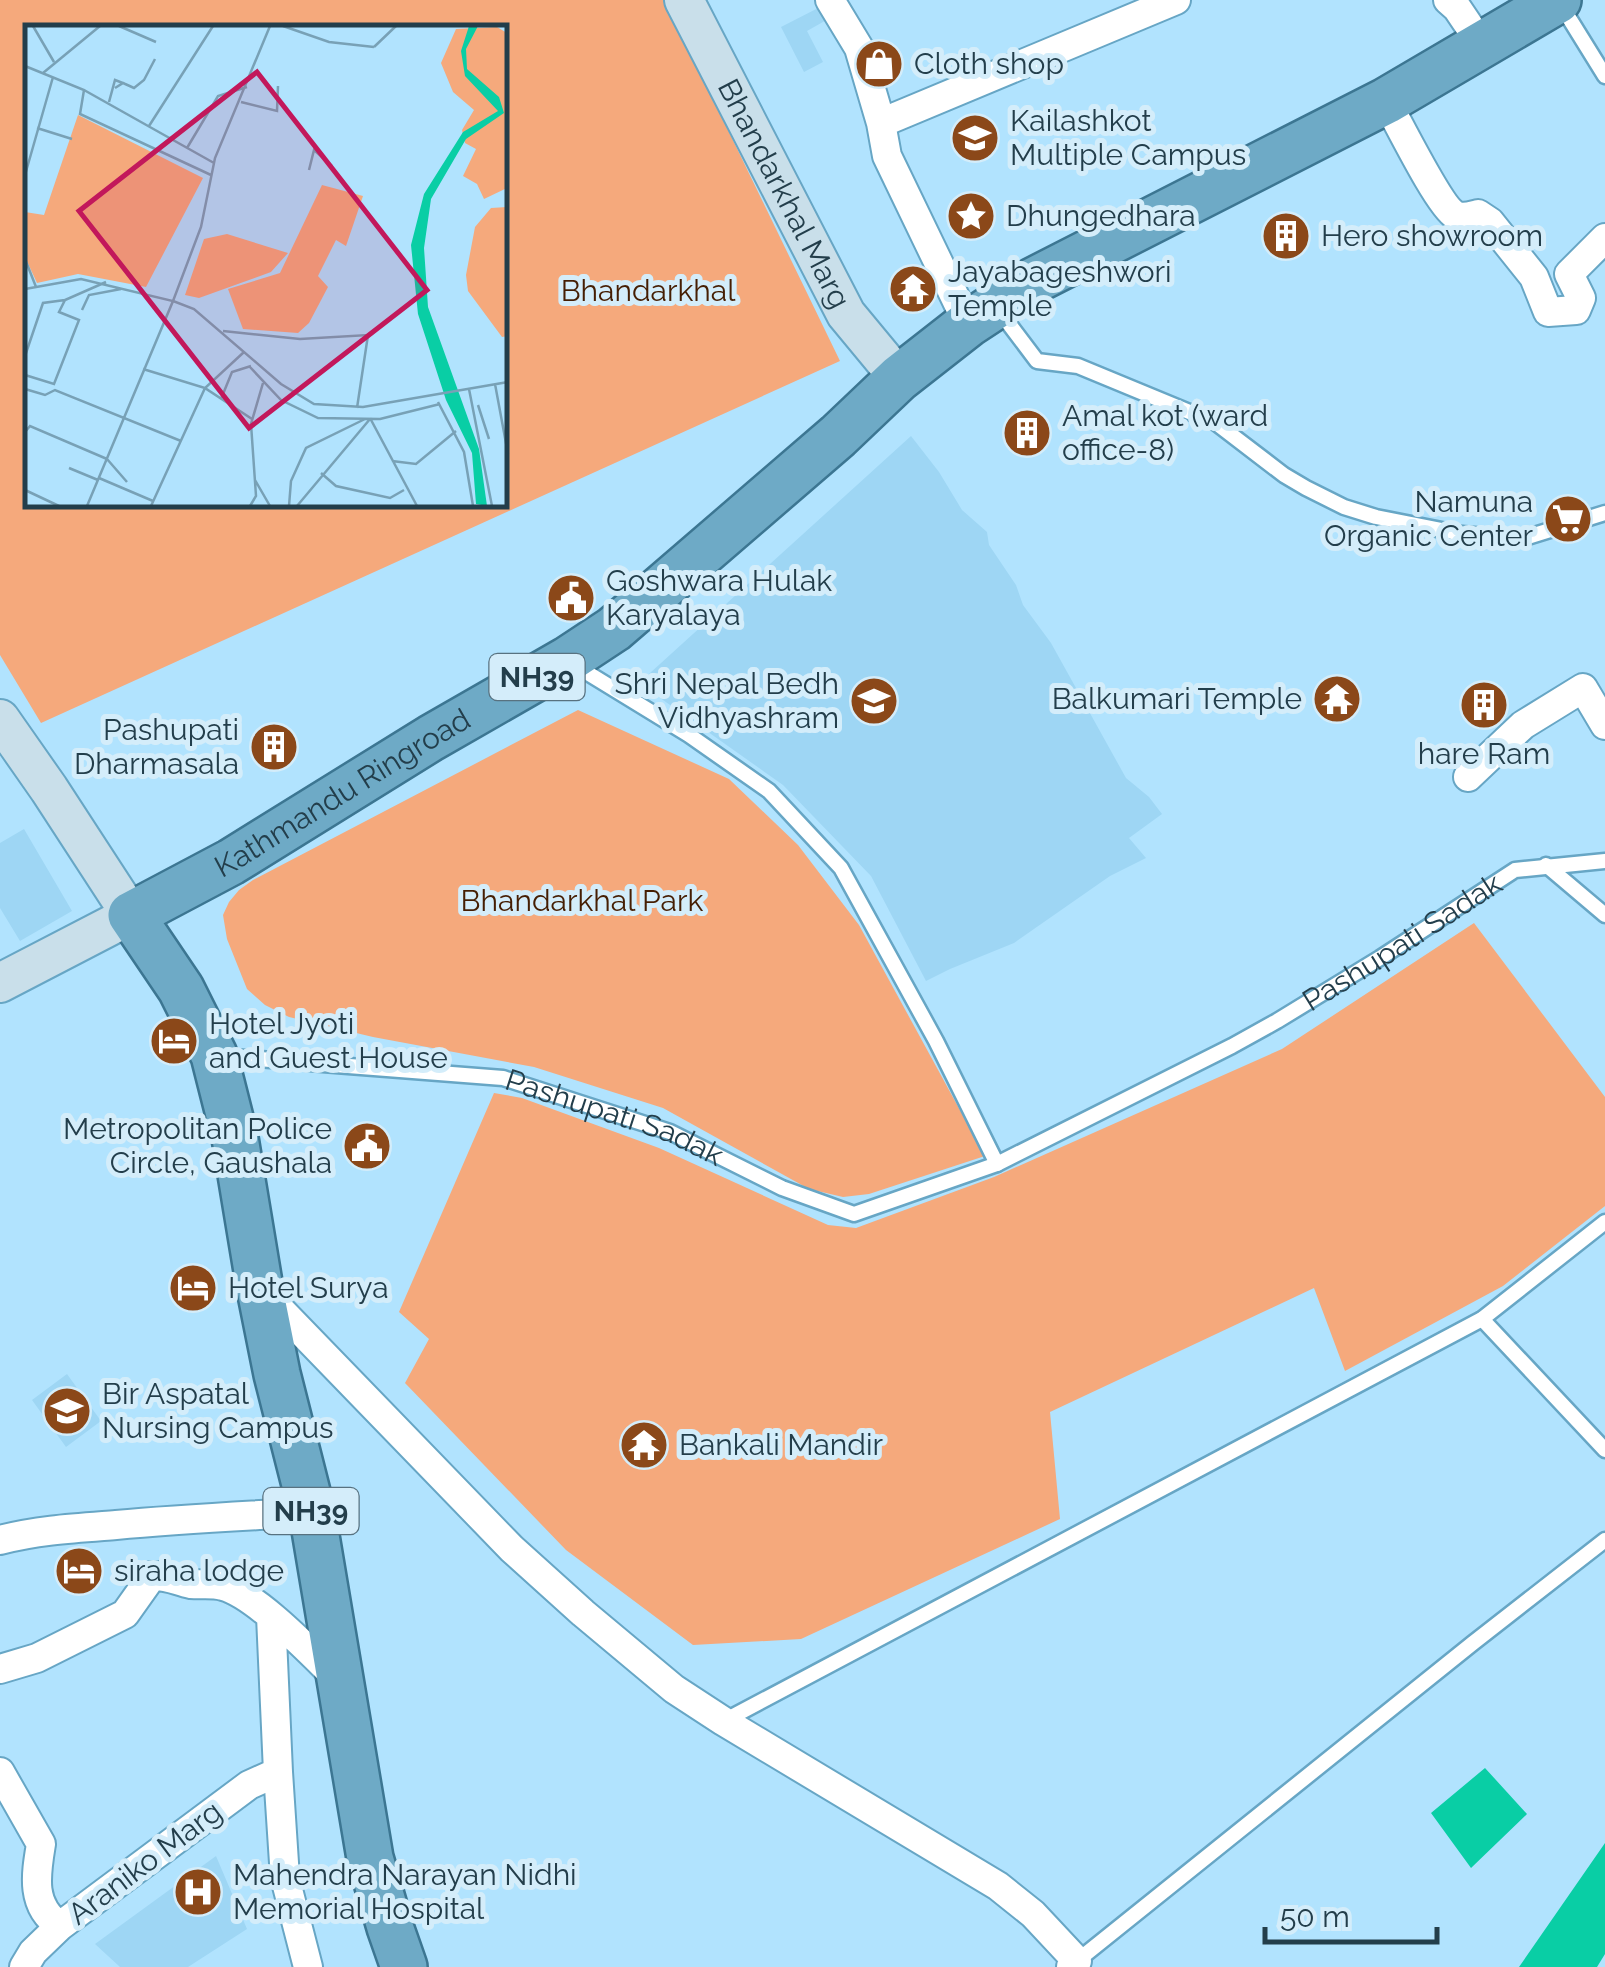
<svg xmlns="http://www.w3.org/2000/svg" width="1605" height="1967" viewBox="0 0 1605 1967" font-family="Raleway,sans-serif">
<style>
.built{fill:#9ed6f4}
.green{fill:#f5a97c;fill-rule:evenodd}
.water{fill:#09cea5}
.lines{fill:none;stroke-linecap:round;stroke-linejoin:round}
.service-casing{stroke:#67a6c5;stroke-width:19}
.minor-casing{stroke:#67a6c5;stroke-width:32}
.secondary-casing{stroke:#67a6c5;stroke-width:42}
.trunk-casing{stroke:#3c7692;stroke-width:50}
.service{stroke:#fff;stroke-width:14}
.minor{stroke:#fff;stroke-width:28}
.secondary{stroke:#c9dfea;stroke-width:38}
.trunk{stroke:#6eaac6;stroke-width:45}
.labels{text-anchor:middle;stroke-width:10;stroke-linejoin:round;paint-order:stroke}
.shield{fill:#d4edfa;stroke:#587280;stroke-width:2.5}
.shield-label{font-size:28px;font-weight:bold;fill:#233e4b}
.poi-label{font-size:30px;fill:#233e4b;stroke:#d4edfa;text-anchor:start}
.street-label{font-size:30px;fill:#233e4b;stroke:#d4edfa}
.park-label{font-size:30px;fill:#451e03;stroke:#d4edfa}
.inset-road{fill:none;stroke:#78a1b6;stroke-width:2.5}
.view{fill:#c2185b;fill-opacity:0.15;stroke:#c2185b;stroke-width:5}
.inset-edge{fill:none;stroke:#233e4b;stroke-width:5}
</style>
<rect width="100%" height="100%" fill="#b1e3fe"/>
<!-- built -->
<path class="built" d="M824 5 830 18 807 31 823 62 804 72 781 27Z
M911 436 939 472 962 510 987 532 989 545 1016 585 1023 605 1051 643 1126 778 1149 797 1162 814 1129 838 1146 858 1110 876 1014 943 950 969 926 981 871 876 783 785 639 683Z
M24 829 72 911 20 941 0 908V843Z
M67 1374 101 1421 66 1447 32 1400Z
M216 1856 247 1929 188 1967H120L95 1944Z"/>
<!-- green -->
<path class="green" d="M0 0H665L840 361 41 723 0 655ZM28 28H505V505H28Z
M578 710 729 779 798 845 859 925 985 1156 869 1194 843 1197 809 1189 663 1108 534 1067 373 1037 289 1017 265 1005 247 989 227 939 223 915 229 902 239 890 253 880Z
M1474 923 1605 1097V1206L1503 1286 1345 1371 1314 1288 1050 1412 1060 1519 801 1639 693 1645 566 1550 405 1383 429 1339 399 1312 494 1093 522 1098 659 1148 828 1225 856 1228 994 1177 1282 1049Z"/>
<!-- water -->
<path class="water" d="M1485 1768 1527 1814 1471 1868 1431 1813Z
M1605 1843V1954L1597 1967H1519Z"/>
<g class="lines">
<!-- service casing -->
<g class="service-casing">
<g id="service">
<path d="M1561 5 1605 76"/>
<path d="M1000 312 1037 361 1078 366 1216 423 1284 475 1306 488 1344 507 1376 517 1462 534 1521 539 1605 513"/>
<path d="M573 664 689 735 769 791 841 868 936 1041 997 1164"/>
<path d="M1546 865 1605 915"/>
<path id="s1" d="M220 1056 503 1078 670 1132 782 1188 854 1214 997 1164 1232 1046 1277 1021 1380 958 1515 870 1605 861"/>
<path d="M1482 1319 1605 1450"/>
<path d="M724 1721 1482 1319 1605 1222"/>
<path d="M1080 1964 1077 1961 1473 1643 1605 1540"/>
</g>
</g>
<!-- minor casing -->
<g class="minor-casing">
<path id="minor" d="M830 0 859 48 881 123 887 156 968 324
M1448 0 1457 8 1482 45
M1386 101C1398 122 1439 206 1455 215 1463 219 1470 216 1478 214L1490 222 1534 277 1548 312 1576 310 1581 298 1569 274 1605 238
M881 123 1176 0
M1468 777 1523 725 1583 688 1605 725
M264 1293 512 1549 583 1613 674 1689 723 1721 998 1886 1033 1914 1077 1961 1071 1967
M0 1540C38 1530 77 1528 116 1525 181 1519 246 1516 312 1512
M271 1616 278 1772 285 1878 308 1967
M0 1669 37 1658 125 1614 152 1576C167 1575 177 1581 191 1584 201 1585 213 1583 223 1586 257 1595 314 1656 341 1682
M0 1772 41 1844C36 1874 30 1906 60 1926
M24 1967 33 1952 60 1926 249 1785 278 1772"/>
</g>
<!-- secondary casing -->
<g class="secondary-casing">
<g id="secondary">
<path id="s2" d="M684 0 846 314 899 378"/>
<path d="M0 719 49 789 131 915 0 983"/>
</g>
</g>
<!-- trunk casing -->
<g class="trunk-casing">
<g id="trunk">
<path id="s3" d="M404 1967 390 1927 370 1858 312 1512 277 1374 260 1289 235 1138 214 1055 181 989 131 915 231 862 431 738 567 660 614 629 838 436 899 378 968 324 1033 281 1386 101 1558 0"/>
</g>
</g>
<!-- service -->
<use href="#service" class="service"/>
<!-- minor -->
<use href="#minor" class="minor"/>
<!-- secondary -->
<use href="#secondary" class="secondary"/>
<!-- trunk -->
<use href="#trunk" class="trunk"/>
</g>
<!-- icons -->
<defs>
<g id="shop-disc" transform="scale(2.5)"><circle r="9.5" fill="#8b4819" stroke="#d4edfa"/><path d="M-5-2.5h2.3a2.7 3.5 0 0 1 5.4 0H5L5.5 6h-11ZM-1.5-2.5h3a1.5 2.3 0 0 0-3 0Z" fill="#fff"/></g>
<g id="university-disc" transform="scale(2.5)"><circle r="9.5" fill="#8b4819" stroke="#d4edfa"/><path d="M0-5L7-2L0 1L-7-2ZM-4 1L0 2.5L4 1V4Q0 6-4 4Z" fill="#fff"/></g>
<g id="sight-disc" transform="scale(2.5)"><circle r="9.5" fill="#8b4819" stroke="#d4edfa"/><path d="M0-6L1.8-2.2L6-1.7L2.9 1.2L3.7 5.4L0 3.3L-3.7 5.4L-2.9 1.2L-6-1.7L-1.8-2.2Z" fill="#fff"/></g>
<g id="building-disc" transform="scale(2.5)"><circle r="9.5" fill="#8b4819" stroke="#d4edfa"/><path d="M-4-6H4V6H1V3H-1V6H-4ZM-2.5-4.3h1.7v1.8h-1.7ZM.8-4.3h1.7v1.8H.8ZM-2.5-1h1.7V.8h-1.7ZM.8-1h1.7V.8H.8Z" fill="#fff"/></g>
<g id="temple-disc" transform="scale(2.5)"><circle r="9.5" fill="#8b4819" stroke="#d4edfa"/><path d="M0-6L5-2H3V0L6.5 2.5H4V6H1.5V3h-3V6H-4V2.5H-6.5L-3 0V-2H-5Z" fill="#fff"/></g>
<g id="supermarket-disc" transform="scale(2.5)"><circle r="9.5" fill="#8b4819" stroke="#d4edfa"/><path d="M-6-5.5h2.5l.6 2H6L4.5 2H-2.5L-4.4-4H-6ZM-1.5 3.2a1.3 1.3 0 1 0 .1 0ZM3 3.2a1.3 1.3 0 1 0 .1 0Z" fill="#fff"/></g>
<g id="civic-disc" transform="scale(2.5)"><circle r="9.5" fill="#8b4819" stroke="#d4edfa"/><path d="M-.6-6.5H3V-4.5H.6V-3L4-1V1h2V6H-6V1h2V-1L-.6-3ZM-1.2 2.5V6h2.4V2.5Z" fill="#fff"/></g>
<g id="school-disc" transform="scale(2.5)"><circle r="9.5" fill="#8b4819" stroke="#d4edfa"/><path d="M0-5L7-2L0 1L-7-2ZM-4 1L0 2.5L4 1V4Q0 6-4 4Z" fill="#fff"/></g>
<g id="hotel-disc" transform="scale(2.5)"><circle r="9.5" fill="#8b4819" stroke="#d4edfa"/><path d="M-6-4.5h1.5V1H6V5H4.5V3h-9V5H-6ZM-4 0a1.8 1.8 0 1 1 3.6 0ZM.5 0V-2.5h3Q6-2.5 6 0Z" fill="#fff"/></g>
<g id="hospital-disc" transform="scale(2.5)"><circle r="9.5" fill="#8b4819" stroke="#d4edfa"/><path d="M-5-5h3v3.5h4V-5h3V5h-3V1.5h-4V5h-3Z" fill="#fff"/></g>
</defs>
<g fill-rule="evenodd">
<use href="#shop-disc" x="879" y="64"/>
<use href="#university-disc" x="975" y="138"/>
<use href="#sight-disc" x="971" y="216"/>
<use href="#building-disc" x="1286" y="236"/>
<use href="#temple-disc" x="913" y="289"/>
<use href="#building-disc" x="1027" y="433"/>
<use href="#supermarket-disc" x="1568" y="519"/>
<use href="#civic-disc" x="571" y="598"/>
<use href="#temple-disc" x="1337" y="699"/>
<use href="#school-disc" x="874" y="701"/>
<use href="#building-disc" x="1484" y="705"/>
<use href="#building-disc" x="274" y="747"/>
<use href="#hotel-disc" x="174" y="1041"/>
<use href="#civic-disc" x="367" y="1146"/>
<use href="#hotel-disc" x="193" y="1288"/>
<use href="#university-disc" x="67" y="1411"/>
<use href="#temple-disc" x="644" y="1445"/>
<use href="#hotel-disc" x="79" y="1571"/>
<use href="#hospital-disc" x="198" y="1892"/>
</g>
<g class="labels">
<!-- shield labels -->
<g class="shield">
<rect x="489.5" y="654" width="95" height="46" rx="8"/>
<rect x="263.5" y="1488" width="95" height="46" rx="8"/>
</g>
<g class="shield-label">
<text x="537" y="687">NH39</text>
<text x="311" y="1521">NH39</text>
</g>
<!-- poi labels -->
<g class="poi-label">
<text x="914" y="74">Cloth shop</text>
<text x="1010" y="131">Kailashkot<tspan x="1010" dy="34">Multiple Campus</tspan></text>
<text x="1006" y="226">Dhungedhara</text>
<text x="1321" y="246">Hero showroom</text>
<text x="948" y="282">Jayabageshwori<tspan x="948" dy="34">Temple</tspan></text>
<text x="1062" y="426">Amal kot (ward<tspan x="1062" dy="34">office-8)</tspan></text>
<text x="1533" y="512" text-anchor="end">Namuna<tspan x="1533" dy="34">Organic Center</tspan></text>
<text x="606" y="591">Goshwara Hulak<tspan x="606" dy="34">Karyalaya</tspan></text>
<text x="839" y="694" text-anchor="end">Shri Nepal Bedh<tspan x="839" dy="34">Vidhyashram</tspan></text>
<text x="1302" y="709" text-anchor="end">Balkumari Temple</text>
<text x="239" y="740" text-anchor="end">Pashupati<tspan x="239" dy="34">Dharmasala</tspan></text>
<text x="1484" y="764" text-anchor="middle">hare Ram</text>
<text x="209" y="1034">Hotel Jyoti<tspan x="209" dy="34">and Guest House</tspan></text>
<text x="332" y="1139" text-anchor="end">Metropolitan Police<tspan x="332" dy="34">Circle, Gaushala</tspan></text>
<text x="228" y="1298">Hotel Surya</text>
<text x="102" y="1404">Bir Aspatal<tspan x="102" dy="34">Nursing Campus</tspan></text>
<text x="679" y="1455">Bankali Mandir</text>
<text x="114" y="1581">siraha lodge</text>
<text x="233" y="1885">Mahendra Narayan Nidhi<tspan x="233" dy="34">Memorial Hospital</tspan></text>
</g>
<!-- street labels -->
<g class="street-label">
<text dy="10" stroke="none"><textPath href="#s2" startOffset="218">Bhandarkhal Marg</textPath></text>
<text dy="10" stroke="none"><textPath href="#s3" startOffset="1340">Kathmandu Ringroad</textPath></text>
<text dy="10" stroke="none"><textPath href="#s1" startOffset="1275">Pashupati Sadak</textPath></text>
<text dy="10" stroke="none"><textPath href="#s1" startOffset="402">Pashupati Sadak</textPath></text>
<text transform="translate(145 1863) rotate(-37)" y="10">Araniko Marg</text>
</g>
<!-- park labels -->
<g class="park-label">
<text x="648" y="301">Bhandarkhal</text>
<text x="582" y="911">Bhandarkhal Park</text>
</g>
</g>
<!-- overview -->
<g transform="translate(25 25)">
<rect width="482" height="482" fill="#b1e3fe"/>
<path d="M472 2 482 8V163L459 174 452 159 438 151 451 124 440 118 437 105 449 85 428 67 416 38 431 4ZM53 90 178 153 121 262 53 249 12 258 0 232V187L19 190ZM297 160 338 171 321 221 311 215 293 251 303 262 284 298 273 308 218 304 203 264 255 248ZM482 182 483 311 477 312 443 266 441 250 450 202 466 183ZM202 209 263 228 246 247 174 273 160 270 179 214Z" fill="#f5a97c"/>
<path d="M444 1H453L441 24 442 44 474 72 479 88 441 114 406 174 399 223 403 282 454 424 462 481 451 479 447 428 421 375 393 289 386 220 399 169 438 107 473 86 440 51 436 26Z" fill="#09cea5"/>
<path class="inset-road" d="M8 1 29 37M94 1 131 17M245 1 190 133 176 202 148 276 169 284 256 359 289 379 338 382 483 357M258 1 304 17 349 22M349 22 371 1M0 41 59 65 55 89 186 150M18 48 75 1M98 58 109 63 119 55 130 34M59 65 189 138M84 77 90 55 98 58 90 63M216 77 252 86 253 61M124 101 188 1M12 103 47 114M162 123 193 71 222 62M284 145 289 125 307 141M0 150 28 52M0 234 11 262M0 264 56 254 148 276 62 481M57 285 64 270 96 264M198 306 275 314 343 310 332 383M219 327 180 363 227 394M0 331 18 278 40 275M224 341 256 375 293 393 355 394 415 379M118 344 180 363 126 481M0 350 29 359 54 295 34 287 40 275 81 257M470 359 483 429M0 364 20 370 30 365 156 416M444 364 467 481M196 374 207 347 226 341M413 377 439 427 448 481M453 380 464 414M345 393 392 481M0 407 5 401 82 434M82 434 102 457M367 436 391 439 431 406M44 443 73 455M296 448 311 461 365 473 379 465M74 453 128 476M230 455 245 481M0 465 34 481M225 481 231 471 226 399 238 358M264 481 266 456 281 423 340 394M272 481 345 394"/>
<path class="view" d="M232 47 402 265 224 403 54 186Z"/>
<rect width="482" height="482" class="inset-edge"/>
</g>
<!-- scale -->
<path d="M1265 1927v15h172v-15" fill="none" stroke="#233e4b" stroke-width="5"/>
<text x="1280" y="1927" font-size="30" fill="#233e4b" stroke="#d4edfa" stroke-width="8" paint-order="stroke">50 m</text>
</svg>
